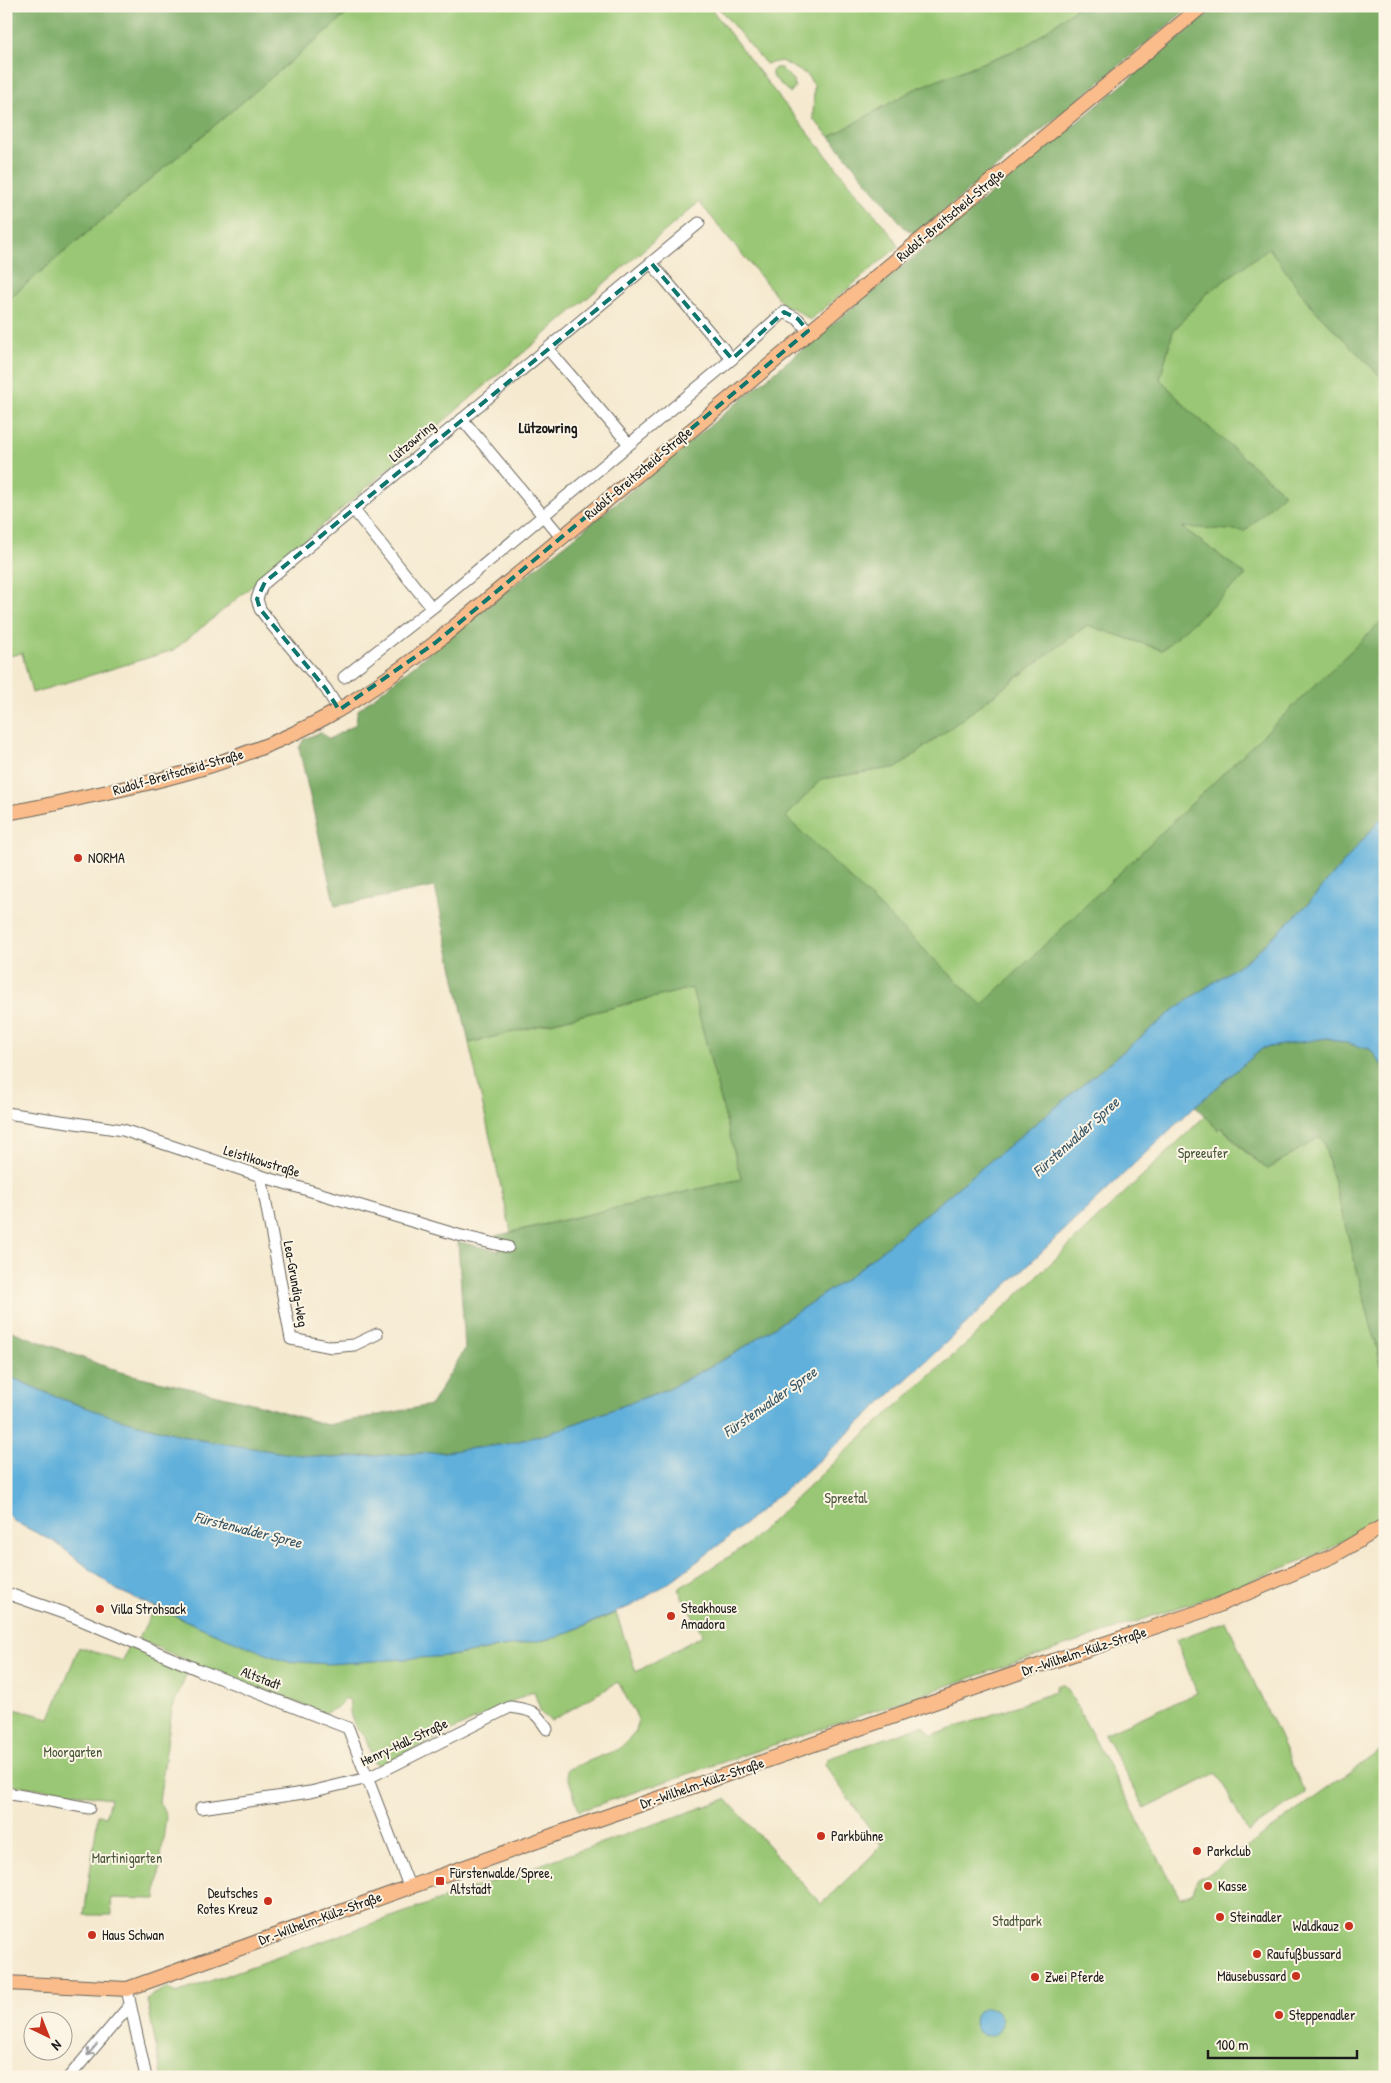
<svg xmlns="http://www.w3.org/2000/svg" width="1391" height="2083" viewBox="0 0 1391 2083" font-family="'Patrick Hand',sans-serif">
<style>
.green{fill:#9ac774;stroke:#5b7248}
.forest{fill:#7bac66;stroke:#4c6441}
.water{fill:#61b0db;stroke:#3e667c}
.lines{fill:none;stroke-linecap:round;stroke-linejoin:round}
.minor-casing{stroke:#68645b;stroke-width:13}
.major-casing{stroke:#68645b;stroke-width:16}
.minor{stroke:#fff;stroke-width:11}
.major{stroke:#f9bc8a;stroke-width:14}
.oneway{stroke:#999}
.marked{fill:none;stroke:#0f766e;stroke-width:4;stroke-dasharray:10 6;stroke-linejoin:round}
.poi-dot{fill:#c8321e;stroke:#fcf5e5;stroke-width:2}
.labels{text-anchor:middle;stroke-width:4;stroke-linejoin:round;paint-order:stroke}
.street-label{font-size:14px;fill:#1c1c1c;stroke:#fcf5e5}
.poi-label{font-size:14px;fill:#1c1c1c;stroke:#fcf5e5;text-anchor:start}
.park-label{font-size:14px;fill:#48583b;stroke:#fcf5e5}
.neighbourhood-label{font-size:15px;font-weight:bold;fill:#1c1c1c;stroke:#fcf5e5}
.water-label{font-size:15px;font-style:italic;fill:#385768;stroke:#fcf5e5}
</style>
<rect width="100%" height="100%" fill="#fcf5e5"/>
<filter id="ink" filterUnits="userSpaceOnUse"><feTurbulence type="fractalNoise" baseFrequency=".02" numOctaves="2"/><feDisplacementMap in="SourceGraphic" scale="10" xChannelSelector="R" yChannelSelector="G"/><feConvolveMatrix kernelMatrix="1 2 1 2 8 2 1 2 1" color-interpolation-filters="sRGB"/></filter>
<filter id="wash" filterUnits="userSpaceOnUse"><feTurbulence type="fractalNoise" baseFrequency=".0096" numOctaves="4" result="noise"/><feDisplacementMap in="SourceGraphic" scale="20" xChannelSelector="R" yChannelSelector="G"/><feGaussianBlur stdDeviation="1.12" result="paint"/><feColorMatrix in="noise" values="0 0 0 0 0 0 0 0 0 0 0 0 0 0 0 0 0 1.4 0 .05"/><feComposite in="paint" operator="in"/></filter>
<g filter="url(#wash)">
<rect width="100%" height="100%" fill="#f5e9cf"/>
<!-- green -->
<path class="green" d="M343 6H709L774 91 894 238 898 247 810 320 795 309 785 306 699 202 233 602 174 650 32 693 22 653 6 657V301L348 13Z
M717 6H1079L1026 46 915 89 830 137 813 119 814 85 806 74 781 61 766 64Z
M775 68H781L793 80 795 87 790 93 772 76V71Z
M1269 247 1311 306 1385 381V619L984 1007 785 817 821 779 898 767 1087 625 1162 650 1245 575 1181 526 1284 493 1189 410 1160 379 1173 331 1206 294Z
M692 988 742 1179 511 1232 469 1043Z
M1205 1116 1218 1130 1221 1127 1243 1150 1267 1169 1320 1137 1324 1143 1385 1379V1516L1328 1550 1218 1594 579 1811 566 1770 619 1749 634 1734 638 1719 618 1682 551 1721 541 1713 534 1691 381 1765 374 1763 365 1736C354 1730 348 1713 350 1701L346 1698 336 1708 325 1713 199 1666 138 1639 155 1607 214 1633 450 1656 555 1638 616 1613 636 1672 703 1635 678 1589 747 1545 846 1451 967 1343Z
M1226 1621 1305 1793 1248 1832 1217 1773 1145 1809 1104 1734 1197 1693 1176 1640Z
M128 1646 188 1671 172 1709 159 1802 166 1816 156 1899 111 1898 112 1915H84L98 1815 106 1816 110 1798 6 1784V1707L50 1718 79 1647 123 1661Z
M1057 1685H1063L1067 1688 1180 1898 1193 1892 1198 1878 1206 1876 1385 1747V2077H162L147 2000 152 1995 167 1988 176 1993 726 1799 821 1904 882 1846 825 1765 827 1759 923 1725 932 1736 1055 1692Z"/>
<!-- forest -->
<path class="forest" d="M6 6H343L348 13 6 301Z
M1079 6H1191L916 234 905 228 830 137 915 89 1026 46Z
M1218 6H1385V381L1311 306 1269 248 1206 294 1173 331 1160 379 1189 410 1284 493 1245 531 1182 527 1246 575 1162 650 1087 625 898 767 821 779 786 817 982 1005 1385 618V814L1307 905 1252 956 1175 1009 849 1277 737 1352 670 1388 550 1433 507 1444 444 1452 330 1458 284 1453 200 1440 119 1419 56 1397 6 1375V1329L120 1372 256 1404 327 1425 431 1405 465 1349 458 1242 500 1251 495 1236 741 1179 692 988 469 1043 435 887 335 906 299 748 304 739 321 732 329 739 355 725 358 710 587 527Z
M1326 1038 1370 1049 1385 1069V1379L1324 1143 1320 1137 1267 1169 1244 1150 1222 1127 1218 1130 1195 1106 1263 1048Z"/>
<!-- water -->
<path class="water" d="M1385 814V1069L1370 1049 1327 1038 1263 1048 1195 1106 952 1337 816 1463 728 1538 670 1582 633 1605 555 1638 450 1656 329 1664 284 1661 214 1633 117 1590 55 1542 15 1522 6 1513V1375L56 1397 119 1419 200 1440 284 1453 330 1458 444 1452 507 1444 550 1433 670 1388 737 1352 849 1277 1175 1009 1252 956 1307 905Z
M974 2022a14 14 0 1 1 28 0a14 14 0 1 1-28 0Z"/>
</g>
<g filter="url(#ink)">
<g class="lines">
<!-- minor casing -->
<g class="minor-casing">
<path id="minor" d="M652 264 732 359
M548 349 629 444
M462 419 561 537
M353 509 432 608
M344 677 432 608 732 359 784 312 798 319 808 331
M339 710 326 689 272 625 260 609 257 599 262 585 699 223
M6 1113 123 1130 261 1176 458 1235 508 1247
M261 1176 291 1339 332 1347 354 1345 377 1334
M6 1593 72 1616 199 1670 348 1728 409 1886
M6 1793 89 1808
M201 1808 310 1792 368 1778 510 1707C531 1710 535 1710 547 1729
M127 1989 146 2077
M69 2077 130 2005"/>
</g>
<!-- major casing -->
<g class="major-casing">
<path id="major" d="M6 813C32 809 58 803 84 797 168 780 253 758 328 716 366 695 401 669 435 643L1202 6
M6 1983 127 1989 579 1826 1035 1667 1214 1607 1333 1556 1385 1525"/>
</g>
<!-- minor -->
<use href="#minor" class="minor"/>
<!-- major -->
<use href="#major" class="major"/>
</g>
<!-- one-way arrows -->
<defs><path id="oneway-shaft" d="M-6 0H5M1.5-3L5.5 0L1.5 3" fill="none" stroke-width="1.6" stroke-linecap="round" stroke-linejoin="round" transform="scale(1.25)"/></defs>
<use class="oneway" href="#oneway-shaft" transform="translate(92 2050) rotate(131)"/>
</g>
<!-- marked area -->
<path class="marked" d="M652 264 732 359 784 312 798 319 808 331 435 643 339 710 326 689 260 609 257 599 265 582Z"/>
<!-- markers -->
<g class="poi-dot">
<circle cx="78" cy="858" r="5"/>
<circle cx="100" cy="1609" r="5"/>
<circle cx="671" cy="1616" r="5"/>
<circle cx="821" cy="1836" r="5"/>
<circle cx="1197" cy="1851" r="5"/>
<rect x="435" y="1876" width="10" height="10" rx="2.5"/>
<circle cx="1208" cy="1886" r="5"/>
<circle cx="268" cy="1901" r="5"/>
<circle cx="1220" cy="1917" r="5"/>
<circle cx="1349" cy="1926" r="5"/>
<circle cx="92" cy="1935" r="5"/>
<circle cx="1257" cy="1954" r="5"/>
<circle cx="1296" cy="1976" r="5"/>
<circle cx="1035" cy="1977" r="5"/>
<circle cx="1279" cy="2015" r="5"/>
</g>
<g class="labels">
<!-- street labels -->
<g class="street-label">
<text transform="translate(950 215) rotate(-40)" y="5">Rudolf-Breitscheid-Straße</text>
<text transform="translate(412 441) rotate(-40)" y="5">Lützowring</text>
<text transform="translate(638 473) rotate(-40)" y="5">Rudolf-Breitscheid-Straße</text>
<text transform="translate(178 772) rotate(-16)" y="5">Rudolf-Breitscheid-Straße</text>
<text transform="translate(262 1161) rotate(17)" y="5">Leistikowstraße</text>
<text transform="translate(296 1284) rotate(80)" y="5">Lea-Grundig-Weg</text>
<text transform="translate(1084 1651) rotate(-18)" y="5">Dr.-Wilhelm-Külz-Straße</text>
<text transform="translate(261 1678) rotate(21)" y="5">Altstadt</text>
<text transform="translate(404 1742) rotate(-25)" y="5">Henry-Hall-Straße</text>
<text transform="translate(702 1783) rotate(-19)" y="5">Dr.-Wilhelm-Külz-Straße</text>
<text transform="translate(320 1918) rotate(-20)" y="5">Dr.-Wilhelm-Külz-Straße</text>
</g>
<!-- poi labels -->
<g class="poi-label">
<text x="88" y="863">NORMA</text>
<text x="681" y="1613">Steakhouse<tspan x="681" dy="16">Amadora</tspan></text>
<text x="110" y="1614">Villa Strohsack</text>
<text x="831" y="1841">Parkbühne</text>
<text x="1207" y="1856">Parkclub</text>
<text x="450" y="1878">Fürstenwalde/Spree,<tspan x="450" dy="16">Altstadt</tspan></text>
<text x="1218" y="1891">Kasse</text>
<text x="258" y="1898" text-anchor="end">Deutsches<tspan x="258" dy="16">Rotes Kreuz</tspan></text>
<text x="1230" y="1922">Steinadler</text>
<text x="1339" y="1931" text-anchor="end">Waldkauz</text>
<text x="102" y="1940">Haus Schwan</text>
<text x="1267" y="1959">Raufußbussard</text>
<text x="1286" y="1981" text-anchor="end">Mäusebussard</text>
<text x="1045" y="1982">Zwei Pferde</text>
<text x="1289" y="2020">Steppenadler</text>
</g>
<!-- park labels -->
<g class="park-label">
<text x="1203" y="1158">Spreeufer</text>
<text x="846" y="1503">Spreetal</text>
<text x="73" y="1757">Moorgarten</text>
<text x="127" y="1863">Martinigarten</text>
<text x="1017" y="1926">Stadtpark</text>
</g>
<!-- neighbourhood labels -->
<g class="neighbourhood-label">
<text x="548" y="433">Lützowring</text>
</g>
<!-- water labels -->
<g class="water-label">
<text transform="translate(1076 1137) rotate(-42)" y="5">Fürstenwalder Spree</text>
<text transform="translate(770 1402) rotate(-35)" y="5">Fürstenwalder Spree</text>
<text transform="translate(248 1530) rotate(14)" y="5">Fürstenwalder Spree</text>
</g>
</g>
<!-- margin -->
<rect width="1391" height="2083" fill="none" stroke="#fcf5e5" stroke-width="25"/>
<!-- north arrow -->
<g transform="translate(48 2036) rotate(137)"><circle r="24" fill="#fcf5e5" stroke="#a29e95"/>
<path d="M0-4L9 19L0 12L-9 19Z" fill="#c8321e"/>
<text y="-8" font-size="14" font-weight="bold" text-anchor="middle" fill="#1c1c1c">N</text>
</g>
<!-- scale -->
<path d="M1208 2050v8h149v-8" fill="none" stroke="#1c1c1c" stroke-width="2.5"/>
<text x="1216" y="2050" font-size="15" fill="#1c1c1c" stroke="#fcf5e5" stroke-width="4" paint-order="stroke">100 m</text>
</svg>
